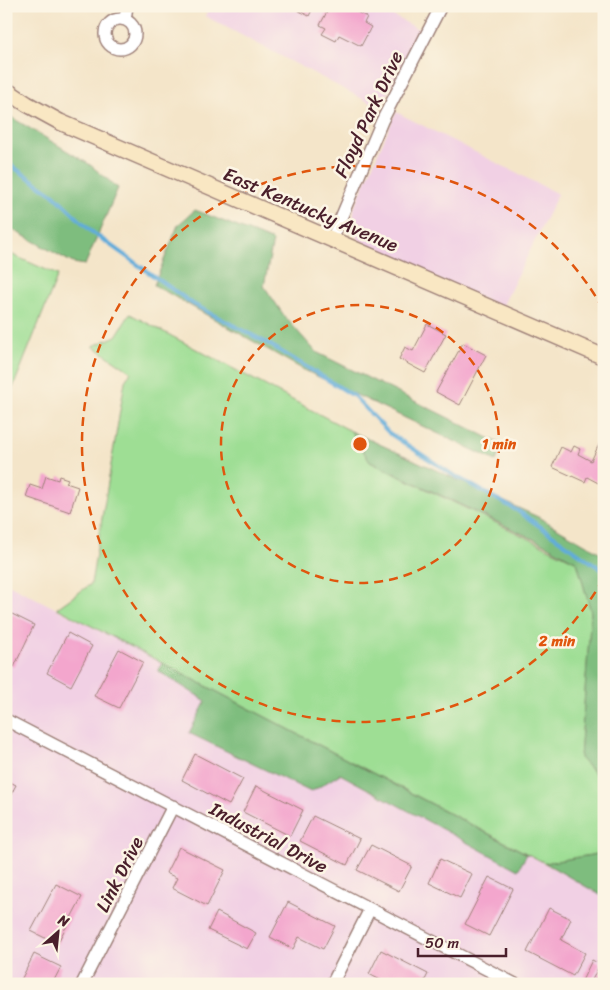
<svg xmlns="http://www.w3.org/2000/svg" width="610" height="990" viewBox="0 0 610 990" font-family="Sriracha,sans-serif">
<style>
.built{fill:#f1d0e4}
.green{fill:#9ede94;stroke:#747e60}
.forest{fill:#7ebd7e;stroke:#646e54}
.lines{fill:none;stroke-linecap:round;stroke-linejoin:round}
.stream{stroke:#61acda;stroke-width:4}
.building{fill:#f3a6cd}
.street-casing{stroke:#9f827a;stroke-width:14}
.secondary-casing{stroke:#9f827a;stroke-width:18}
.street{stroke:#fff;stroke-width:11}
.secondary{stroke:#f9e7c3;stroke-width:15}
.ring{fill:none;stroke:#e0560e;stroke-width:2.5;stroke-dasharray:9 6}
.labels{text-anchor:middle;stroke-width:5;stroke-linejoin:round;paint-order:stroke}
.street-label{font-size:19px;fill:#4a1f2b;stroke:#fcf5e5}
.centre{fill:#e0560e;stroke:#fcf5e5;stroke-width:2.5}
.ring-label{font-size:15px;text-anchor:middle;font-weight:bold;fill:#e0560e;stroke:#fcf5e5;stroke-width:5;stroke-linejoin:round;paint-order:stroke}
</style>
<rect width="100%" height="100%" fill="#fcf5e5"/>
<filter id="ink" filterUnits="userSpaceOnUse"><feTurbulence type="fractalNoise" baseFrequency=".02" numOctaves="2"/><feDisplacementMap in="SourceGraphic" scale="10" xChannelSelector="R" yChannelSelector="G"/><feConvolveMatrix kernelMatrix="1 2 1 2 8 2 1 2 1" color-interpolation-filters="sRGB"/></filter>
<filter id="wash" filterUnits="userSpaceOnUse"><feTurbulence type="fractalNoise" baseFrequency=".0096" numOctaves="4" result="noise"/><feDisplacementMap in="SourceGraphic" scale="20" xChannelSelector="R" yChannelSelector="G"/><feGaussianBlur stdDeviation="1.12" result="paint"/><feColorMatrix in="noise" values="0 0 0 0 0 0 0 0 0 0 0 0 0 0 0 0 0 1.4 0 .05"/><feComposite in="paint" operator="in"/></filter>
<g filter="url(#wash)">
<rect width="100%" height="100%" fill="#f4e5c9"/>
<!-- built -->
<path class="built" d="M210 6H375L420 30 380 108 205 16Z
M396 112 558 194 502 307 366 248 368 245 359 240 353 230 354 208Z
M6 583 162 663 158 671 206 701 190 734 310 792 339 774 518 870 527 854 604 897V984H6Z"/>
<!-- green -->
<path class="green" d="M6 252 58 275 6 405Z
M130 314 351 431 370 462 577 562 591 612 580 758 604 783 603 853 545 863 57 608 91 584 125 381 131 372 93 346 116 336Z"/>
<!-- forest -->
<path class="forest" d="M6 114 89 164 118 188 85 265 73 263 6 226Z
M195 210 273 241 264 286 285 317 316 352 503 445 496 461 304 370 154 285 178 225Z
M351 431 538 517 604 555V783L580 758 591 612 577 562 548 546 370 462Z
M162 663 527 854 518 870 340 774 311 792 189 733 206 701 158 671Z
M604 819V897L545 863 603 853Z"/>
<g class="lines">
<!-- stream -->
<path class="stream" d="M6 162 54 195 92 232 193 304 267 343 354 396 389 433 450 473 518 511 604 571"/>
</g>
<g id="blocks">
<!-- building -->
<path class="building" d="M290 6H314L309 16Z
M330 6H345L367 17 364 23 371 27 361 46 339 35 336 41 322 34 326 28 320 25Z
M427 324 446 334 425 373 399 359 405 347 413 351Z
M463 343 486 355 460 405 436 392Z
M604 434 602 485 587 477 585 482 552 467 561 447 571 452 574 446 580 449 578 454 591 461Z
M46 476 58 480 59 476 68 479 66 483 78 487 70 512 26 497 30 485 42 489Z
M6 611 34 625 14 667 6 663Z
M68 633 92 646 71 686 47 673Z
M119 649 143 662 119 708 94 696Z
M195 754 243 779 229 805 182 780Z
M6 780 16 785 8 800 6 799Z
M256 786 303 810 290 836 243 812Z
M313 816 360 839 347 865 300 841Z
M371 845 412 866 399 891 357 870Z
M179 847 225 870 207 906 172 888 177 878 166 873Z
M440 859 472 874 460 898 429 883Z
M489 877 513 889 489 936 465 924Z
M56 884 82 897 57 944 31 931Z
M288 902 335 926 323 949 299 937 293 949 270 937Z
M549 908 571 919 561 940 585 953 573 976 527 952Z
M217 912 256 933 247 949 208 930Z
M381 950 428 974 423 984H388L369 974Z
M34 954 61 967 52 984H19Z
M592 960 600 964 590 984H588L582 981Z
M604 963V984H593Z"/>
</g>
</g>
<g filter="url(#ink)">
<use href="#blocks" fill-opacity="0" stroke="#9f827a" stroke-width="1"/>
<g class="lines">
<!-- street casing -->
<g class="street-casing">
<path id="street" d="M105 34a15 15 0 1 1 30 0a15 15 0 1 1-30 0Z
M125 20 127 6
M332 239 382 121 441 6
M6 720 515 984
M82 984 173 806
M332 984 370 909"/>
</g>
<!-- secondary casing -->
<g class="secondary-casing">
<path id="secondary" d="M6 90 27 104 60 122 604 357"/>
</g>
<!-- street -->
<use href="#street" class="street"/>
<!-- secondary -->
<use href="#secondary" class="secondary"/>
</g>
</g>
<!-- distance rings -->
<g class="ring">
<circle cx="360" cy="444" r="139"/>
<path d="M603 579A278 278 0 1 1 603 309"/>
</g>
<g class="labels">
<!-- street labels -->
<g class="street-label">
<text transform="translate(368 114) rotate(-65)" y="7">Floyd Park Drive</text>
<text transform="translate(311 209) rotate(23)" y="7">East Kentucky Avenue</text>
<text transform="translate(269 837) rotate(28)" y="7">Industrial Drive</text>
<text transform="translate(119 874) rotate(-63)" y="7">Link Drive</text>
</g>
</g>
<circle cx="360" cy="444" r="8" class="centre"/>
<g class="ring-label">
<text x="499" y="449">1 min</text>
<text x="557" y="646">2 min</text>
</g>
<!-- margin -->
<rect width="610" height="990" fill="none" stroke="#fcf5e5" stroke-width="25"/>
<!-- north arrow -->
<g transform="translate(58 932) rotate(27)" stroke="#fcf5e5" stroke-width="4" paint-order="stroke">
<path d="M0-4L9 19L0 12L-9 19Z" fill="#4a1f2b"/>
<text y="-8" font-size="14" font-weight="bold" text-anchor="middle" fill="#4a1f2b">N</text>
</g>
<!-- scale -->
<path d="M418 948v8h88v-8" fill="none" stroke="#4a1f2b" stroke-width="2.5"/>
<text x="425" y="948" font-size="15" fill="#4a1f2b" stroke="#fcf5e5" stroke-width="4" paint-order="stroke">50 m</text>
</svg>
